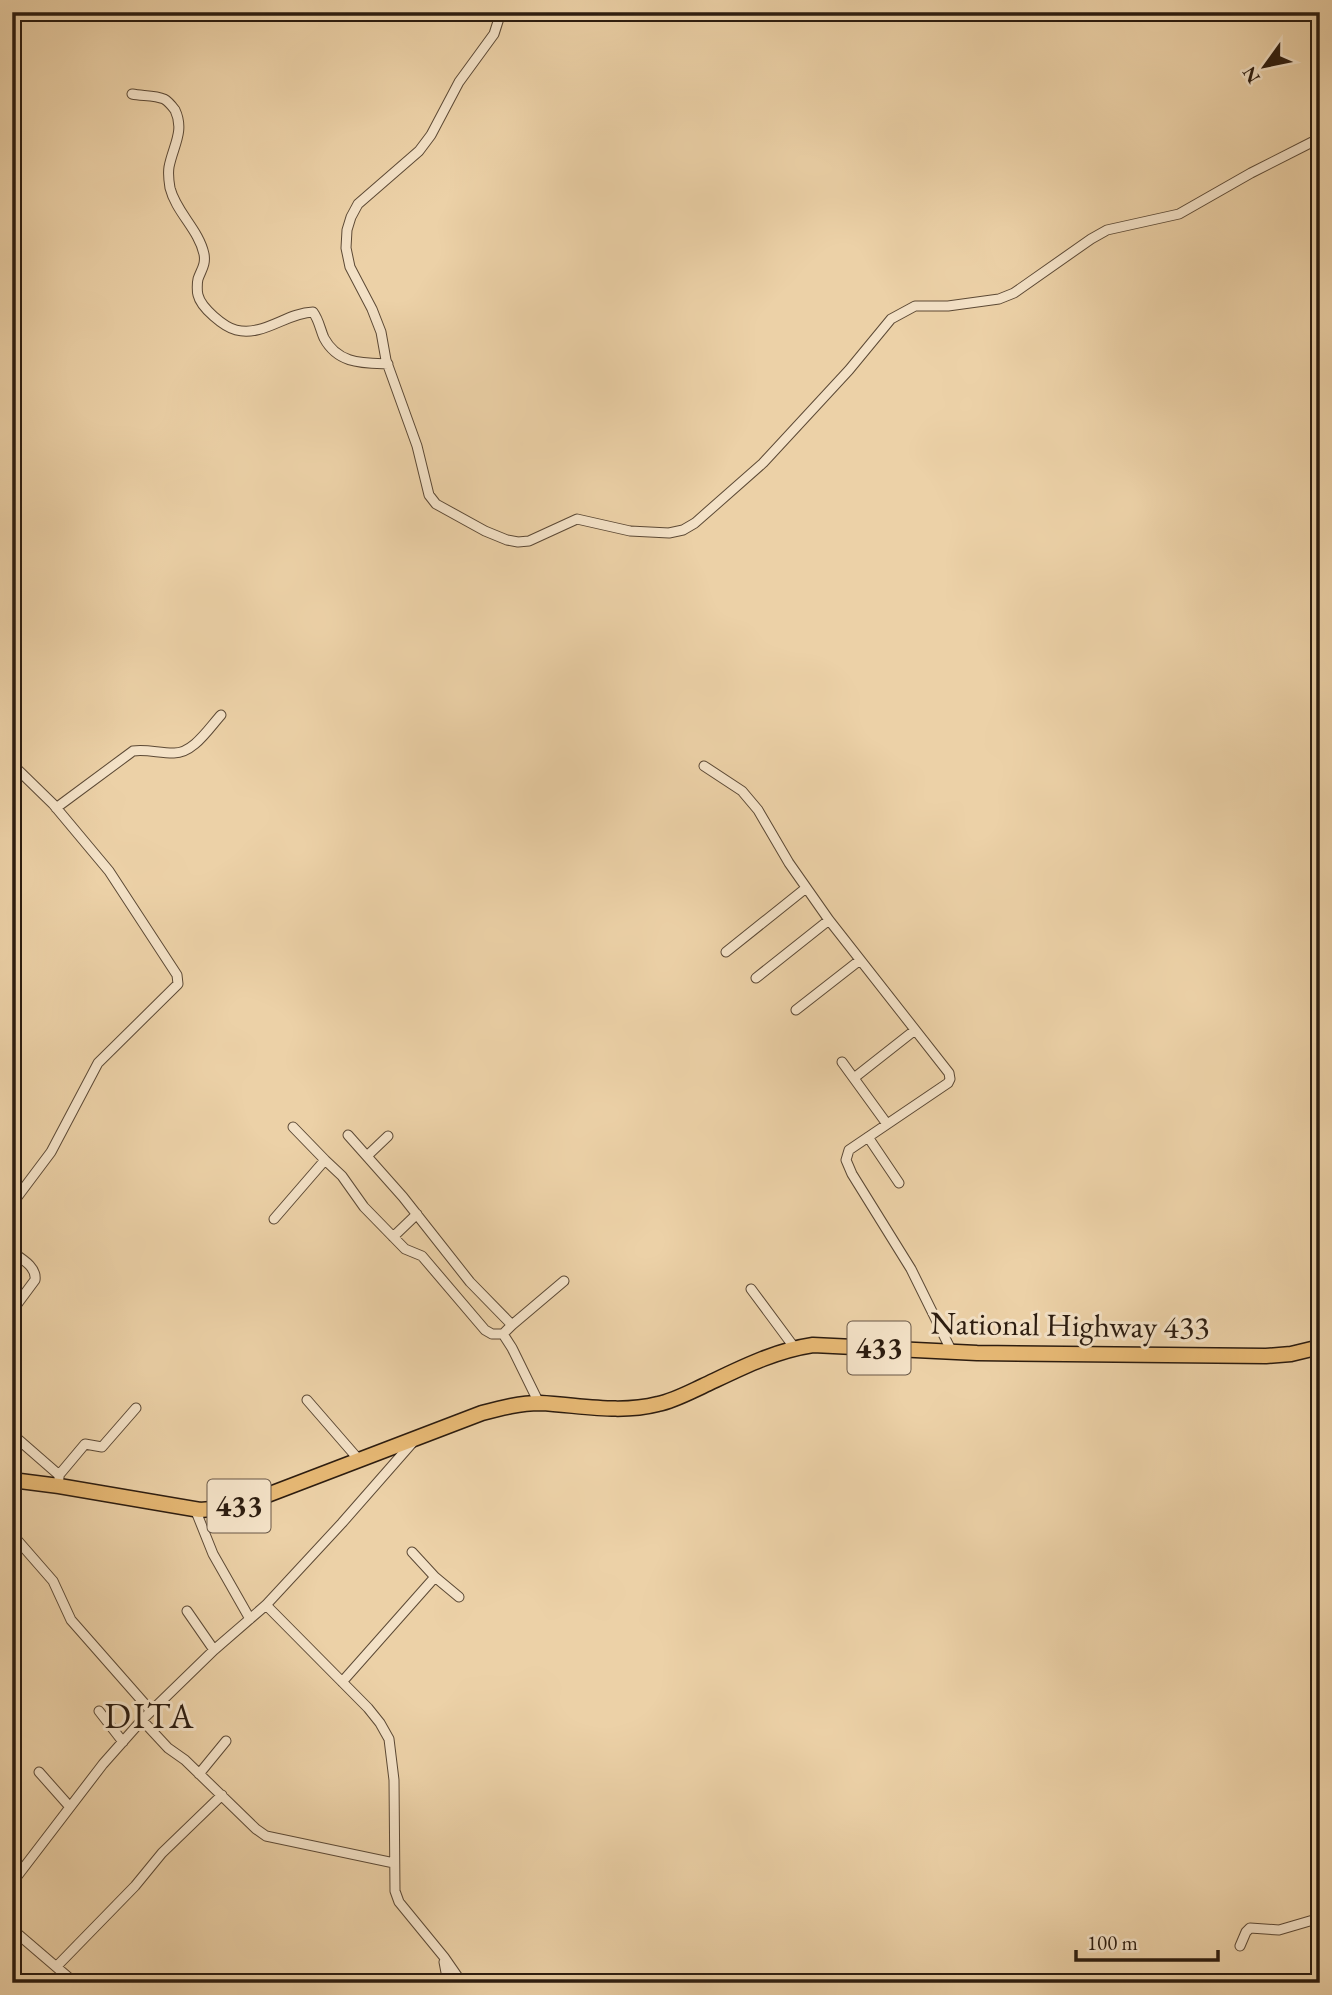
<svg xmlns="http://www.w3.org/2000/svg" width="1332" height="1995" viewBox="0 0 1332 1995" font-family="'EB Garamond',serif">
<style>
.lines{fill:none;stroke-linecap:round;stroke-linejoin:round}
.street-casing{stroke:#5c4935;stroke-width:11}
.primary-casing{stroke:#2c1c0f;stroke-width:17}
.street{stroke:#f3e1c6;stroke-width:9}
.primary{stroke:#e6b874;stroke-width:14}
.labels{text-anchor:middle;stroke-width:6;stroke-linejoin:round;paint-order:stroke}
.shield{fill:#f3e1c6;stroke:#685746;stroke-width:2}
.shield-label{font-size:30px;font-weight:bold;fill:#2c1c0f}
.street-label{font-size:32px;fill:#2c1c0f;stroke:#f3e1c6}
.quarter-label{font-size:35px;letter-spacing:2px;fill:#2c1c0f;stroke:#f3e1c6}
</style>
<rect width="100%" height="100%" fill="#ecd1a7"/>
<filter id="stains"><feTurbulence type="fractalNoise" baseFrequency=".00286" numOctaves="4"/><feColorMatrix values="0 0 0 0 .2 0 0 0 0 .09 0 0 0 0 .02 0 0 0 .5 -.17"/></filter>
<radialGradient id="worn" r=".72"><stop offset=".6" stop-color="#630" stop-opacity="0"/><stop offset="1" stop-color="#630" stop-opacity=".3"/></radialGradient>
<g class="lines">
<!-- street casing -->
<g class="street-casing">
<path id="street" d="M501 12 494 34 459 82 431 135 419 151 358 204 351 217 347 230 346 248 350 267 372 309 381 332 386 360 417 446 429 495 436 504 485 531 507 540 518 542 529 541 577 519 630 531 669 533 683 530 695 523 763 463 849 370 891 319 915 306H948L999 299 1014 293 1091 239 1107 230 1179 214 1251 173 1320 138
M132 94C142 96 155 95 164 99 168 101 172 106 175 110 185 131 173 146 169 167 168 173 169 182 170 188 176 212 199 230 204 254 206 265 201 270 198 279 197 283 197 292 198 295 201 308 224 327 236 330 263 337 286 313 313 312 319 320 320 329 324 338 338 364 362 363 388 364
M12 764 53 804 109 871 177 975 178 984 98 1063 51 1152 12 1204
M704 766 742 791 758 810 789 863 829 920 949 1073 950 1079 948 1083 849 1150 846 1160 852 1174 911 1269 952 1352
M56 808 133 751C146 749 159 753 173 753 193 754 209 728 221 715
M726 952 806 888
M756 978 829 920
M796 1010 860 960
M842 1062 887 1124
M854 1078 915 1030
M293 1127 325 1160
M348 1135 403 1197 470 1282 512 1325 503 1334
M868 1137 899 1183
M367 1156 388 1136
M274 1219 325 1160 342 1176 364 1207 405 1249 422 1256 485 1330 492 1334H503L512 1348 539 1403
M393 1237 417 1214
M12 1252C22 1259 37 1267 35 1280L12 1311
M751 1289 794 1347
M512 1325 564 1281
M307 1400 360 1461
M12 1434 59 1475V1478
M59 1475 85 1444 102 1447 136 1408
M195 1509 213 1554 250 1619
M12 1534 53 1581 71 1620 151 1711
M412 1552 435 1577
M266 1605 368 1708 380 1723 389 1739 394 1780 395 1891 399 1902 444 1957 462 1983
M187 1611 214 1650
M342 1682 435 1577 459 1597
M99 1711 123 1742
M142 1720 168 1748 185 1760 256 1829 266 1836 394 1863
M39 1772 70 1807
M199 1774 226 1741
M12 1883 103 1764 142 1720 214 1650 266 1605 342 1523 413 1442
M12 1929 75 1983
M1240 1946 1246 1932 1250 1928 1279 1930 1320 1918
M444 1962 448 1983
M57 1966 135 1886 162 1853 222 1795
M54 1983 63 1973"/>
</g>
<!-- primary casing -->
<g class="primary-casing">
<path id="primary" d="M12 1480 59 1486 200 1510 236 1507 482 1413C501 1408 520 1403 540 1403 580 1405 619 1414 658 1404 673 1401 688 1393 703 1386 739 1369 773 1351 813 1345L977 1353 1266 1356 1291 1354 1320 1347"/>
</g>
<!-- street -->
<use href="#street" class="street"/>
<!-- primary -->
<use href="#primary" class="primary"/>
</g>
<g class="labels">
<!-- shield labels -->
<g class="shield">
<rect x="847.5" y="1321.5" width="63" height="53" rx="5"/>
<rect x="207.5" y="1479.5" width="63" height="53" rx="5"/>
</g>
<g class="shield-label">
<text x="879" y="1358">433</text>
<text x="239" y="1516">433</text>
</g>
<!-- street labels -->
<g class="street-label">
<text transform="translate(1070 1325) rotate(1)" y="11">National Highway 433</text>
</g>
<!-- quarter labels -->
<g class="quarter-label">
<text x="150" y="1728">DITA</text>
</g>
</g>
<!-- margin -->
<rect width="1332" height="1995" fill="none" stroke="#ecd1a7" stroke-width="42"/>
<rect x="14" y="14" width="1304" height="1967" fill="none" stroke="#2c1c0f" stroke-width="3.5"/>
<rect x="21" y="21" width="1290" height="1953" fill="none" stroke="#2c1c0f" stroke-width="2"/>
<!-- north arrow -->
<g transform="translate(1265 66) rotate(237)" stroke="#f3e1c6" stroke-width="5" paint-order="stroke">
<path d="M0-5L12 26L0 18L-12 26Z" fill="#2c1c0f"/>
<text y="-10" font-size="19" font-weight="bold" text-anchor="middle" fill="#2c1c0f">N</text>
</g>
<!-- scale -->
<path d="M1076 1950v10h142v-10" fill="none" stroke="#2c1c0f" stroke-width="3.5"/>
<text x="1087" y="1950" font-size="21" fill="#2c1c0f" stroke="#f3e1c6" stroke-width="5" paint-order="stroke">100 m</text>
<rect width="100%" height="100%" filter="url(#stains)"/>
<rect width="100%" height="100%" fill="url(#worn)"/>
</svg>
